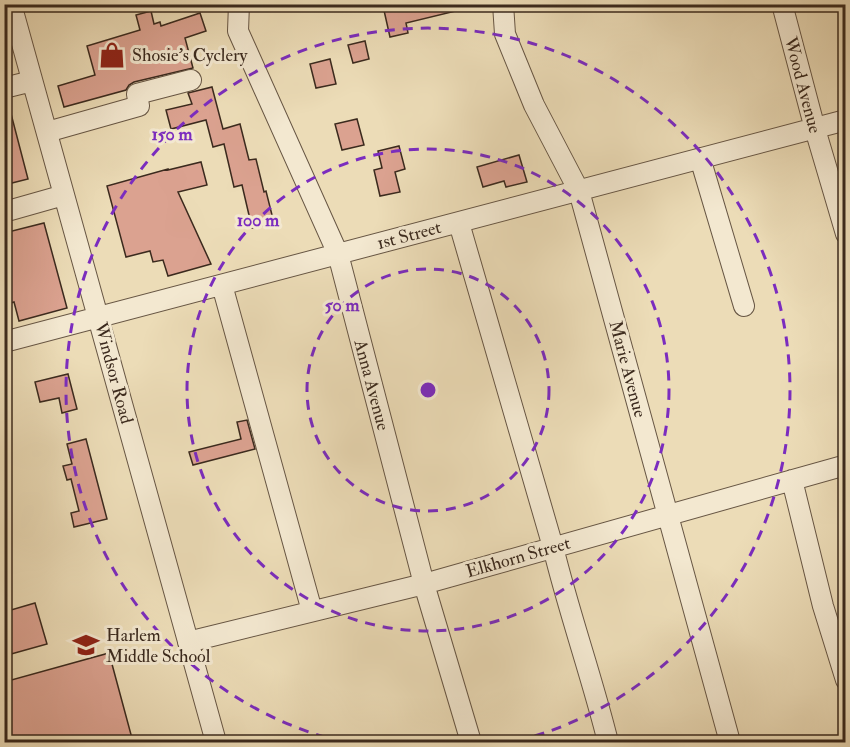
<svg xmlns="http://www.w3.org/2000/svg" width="850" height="747" viewBox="0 0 850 747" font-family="'IM FELL Double Pica',serif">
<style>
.building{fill:#dba290;stroke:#3b2a1e;stroke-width:1.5}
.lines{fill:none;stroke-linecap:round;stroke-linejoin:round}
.minor-casing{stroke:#675644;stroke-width:22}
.minor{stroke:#f3e8d0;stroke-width:20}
.ring{fill:none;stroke:#7b2cbf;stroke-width:3;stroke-dasharray:10 8}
.labels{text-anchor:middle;stroke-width:6;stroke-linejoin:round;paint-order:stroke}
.poi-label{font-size:18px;fill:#3b2a1e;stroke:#f3e8d0;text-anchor:start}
.street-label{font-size:18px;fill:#3b2a1e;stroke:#f3e8d0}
.centre{fill:#7b2cbf;stroke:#f3e8d0;stroke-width:3}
.ring-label{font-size:18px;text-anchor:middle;font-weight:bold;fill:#7b2cbf;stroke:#f3e8d0;stroke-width:6;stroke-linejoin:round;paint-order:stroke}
</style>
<rect width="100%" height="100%" fill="#ecdcb7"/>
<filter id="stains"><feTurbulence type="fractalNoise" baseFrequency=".00333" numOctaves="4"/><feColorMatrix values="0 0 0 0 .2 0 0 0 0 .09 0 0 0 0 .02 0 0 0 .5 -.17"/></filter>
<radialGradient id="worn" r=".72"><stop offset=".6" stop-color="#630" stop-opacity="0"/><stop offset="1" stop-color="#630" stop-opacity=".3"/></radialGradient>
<!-- building -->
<path class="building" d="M390 4H463L464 9 406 23 408 33 390 37 383 6Z
M151 11 154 24 160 22 161 26 200 13 206 31 185 38 193 68 134 82 129 85 126 90 64 107 58 86 95 75 87 46 140 30 136 15Z
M365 41 369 59 353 63 348 45Z
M330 59 336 84 316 88 310 64Z
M212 87 223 129 240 124 249 160 256 159 264 192 266 191 274 223 252 228 242 185 234 187 224 144 213 147 206 120 171 129 166 110 192 104 188 93Z
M4 106H9L28 179 4 185Z
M357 119 364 145 342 150 335 124Z
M399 146 405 169 395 172 400 192 380 196 374 170 382 168 378 151Z
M519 155 527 182 506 187 504 181 483 187 477 167Z
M201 162 207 185 178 192 211 264 168 276 163 260 153 262 150 251 126 257 107 186 168 169V170Z
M44 223 67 308 19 321 14 302 4 305V233Z
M68 374 77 409 62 413 59 398 40 402 35 382Z
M247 420 255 449 193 465 189 452 241 439 237 422Z
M86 439 107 519 74 527 71 513 79 511 71 479 67 480 63 466 72 464 67 444Z
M35 603 47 644 4 656V612Z
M109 653 133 742H4V682Z"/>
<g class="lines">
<!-- minor casing -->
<g class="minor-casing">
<path id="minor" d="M11 4 216 742
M239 4 238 31 338 254 424 584 471 742
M503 4 505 34 534 105 579 191 730 742
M782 4 815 129 846 234
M4 88 32 81
M47 132 139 106 137 94 191 80
M700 158 744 306
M4 212 64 195
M459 223 553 547C569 613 592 677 608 742
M222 285 312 611
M4 342 846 120
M792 480 823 606 846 680
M188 642 424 584 846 465"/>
</g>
<!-- minor -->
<use href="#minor" class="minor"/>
</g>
<!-- distance rings -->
<g class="ring">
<circle cx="428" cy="390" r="121"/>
<circle cx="428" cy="390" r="241"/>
<path d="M343 742A362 362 0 1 1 513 742"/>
</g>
<!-- icons -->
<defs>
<g id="shop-bare" transform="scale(2.07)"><path d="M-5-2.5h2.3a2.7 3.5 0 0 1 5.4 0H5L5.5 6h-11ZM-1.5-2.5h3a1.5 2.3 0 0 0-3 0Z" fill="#8f2418" stroke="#f3e8d0" stroke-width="2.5" paint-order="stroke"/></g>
<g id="school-bare" transform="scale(2.07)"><path d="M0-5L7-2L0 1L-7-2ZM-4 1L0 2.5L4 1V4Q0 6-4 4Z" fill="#8f2418" stroke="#f3e8d0" stroke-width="2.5" paint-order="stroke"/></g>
</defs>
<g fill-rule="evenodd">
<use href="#shop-bare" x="112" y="55"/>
<use href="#school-bare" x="86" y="645"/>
</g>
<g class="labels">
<!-- poi labels -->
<g class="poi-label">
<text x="132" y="61">Shosie's Cyclery</text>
<text x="106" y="641">Harlem<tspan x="106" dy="21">Middle School</tspan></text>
</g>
<!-- street labels -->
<g class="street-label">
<text transform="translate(803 85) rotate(75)" y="6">Wood Avenue</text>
<text transform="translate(409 235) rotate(-15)" y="6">1st Street</text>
<text transform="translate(628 369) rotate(75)" y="6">Marie Avenue</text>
<text transform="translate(114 373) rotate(75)" y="6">Windsor Road</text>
<text transform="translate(372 385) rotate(75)" y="6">Anna Avenue</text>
<text transform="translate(518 557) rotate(-16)" y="6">Elkhorn Street</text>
</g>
</g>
<circle cx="428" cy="390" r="9" class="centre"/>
<g class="ring-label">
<text x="172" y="140">150 m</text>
<text x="258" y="226">100 m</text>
<text x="342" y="311">50 m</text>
</g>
<!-- margin -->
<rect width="850" height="747" fill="none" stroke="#ecdcb7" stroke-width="24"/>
<rect x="6" y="6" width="838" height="735" fill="none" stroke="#3b2a1e" stroke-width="3"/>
<rect x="12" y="12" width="826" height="723" fill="none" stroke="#3b2a1e" stroke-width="1.5"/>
<rect width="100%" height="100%" filter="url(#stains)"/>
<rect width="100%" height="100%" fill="url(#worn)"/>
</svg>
